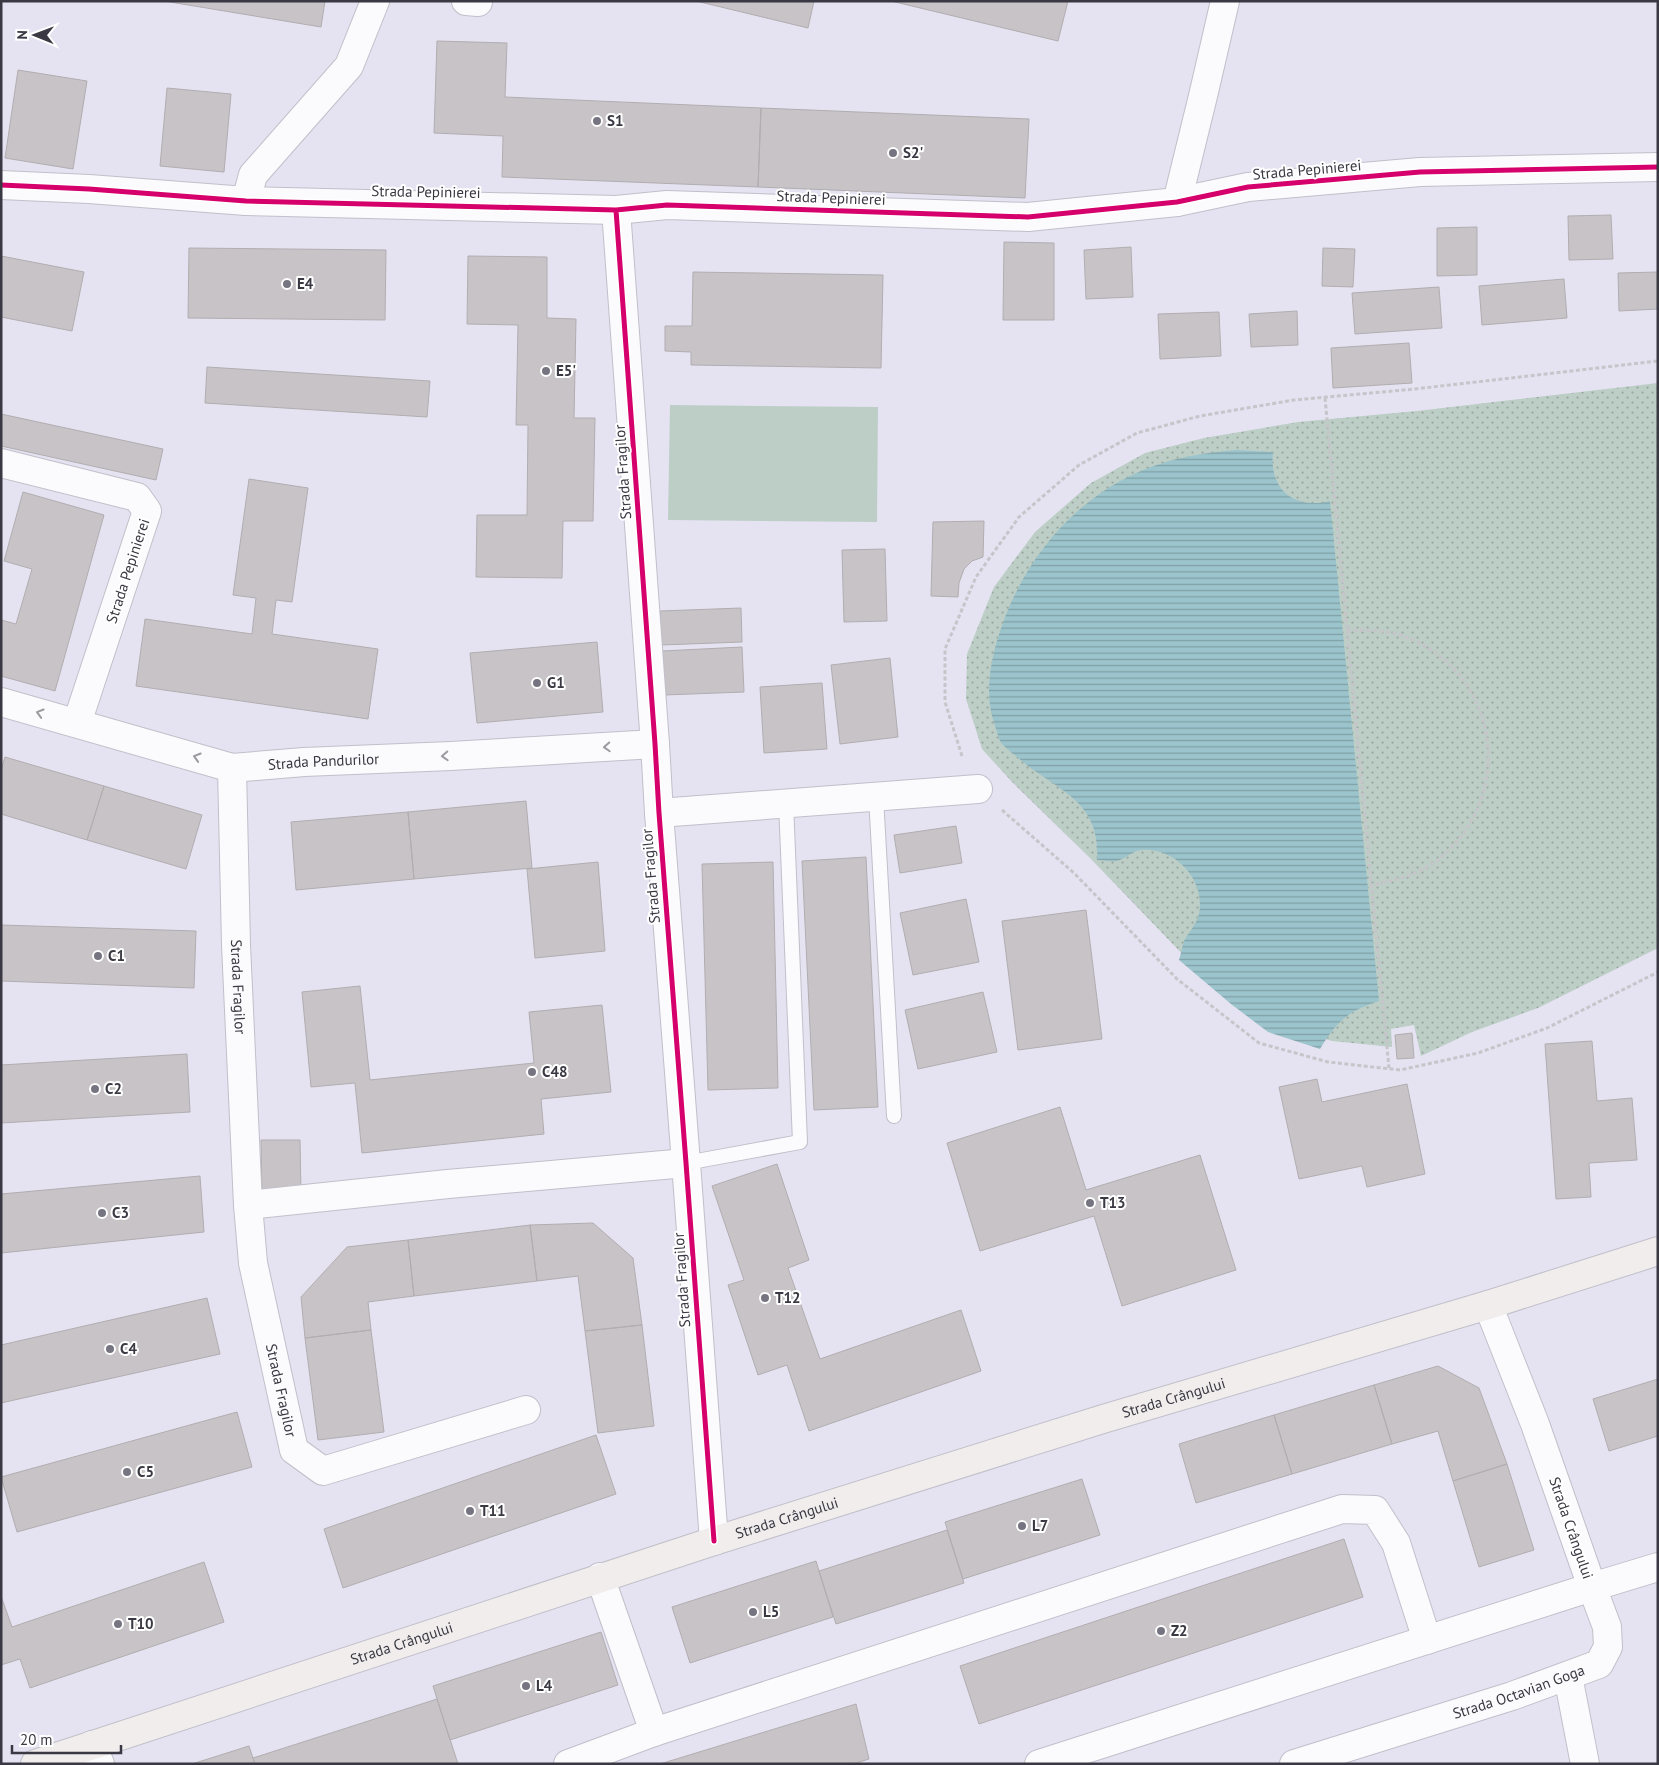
<svg xmlns="http://www.w3.org/2000/svg" width="1659" height="1765" viewBox="0 0 1659 1765" font-family="'PT Sans',sans-serif">
<style>
.grass{fill:url(#grass-dots)}
.park{fill:#bccec6}
.water{fill:url(#water-rules)}
.building{fill:#c7c3c6;stroke:#b1adb0}
.lines{fill:none;stroke-linecap:round;stroke-linejoin:round}
.service-casing{stroke:#c1bfca;stroke-width:16}
.minor-casing{stroke:#c1bfca;stroke-width:30}
.secondary-casing{stroke:#c1bfca;stroke-width:30}
.path{stroke:#c6c5ca;stroke-width:3;stroke-dasharray:4 2.5;stroke-linecap:butt}
.service{stroke:#fbfbfd;stroke-width:14}
.minor{stroke:#fbfbfd;stroke-width:28}
.secondary{stroke:#f0edec;stroke-width:28}
.cycleway-casing{stroke:#fff;stroke-width:8}
.cycleway{stroke:#d6006c;stroke-width:5}
.oneway{stroke:#9a9aa0}
.poi-dot{fill:#767480;stroke:#fff;stroke-width:2}
.labels{text-anchor:middle;stroke-width:4;stroke-linejoin:round;paint-order:stroke}
.poi-label{font-size:15px;font-weight:bold;fill:#3a3943;stroke:#fff;text-anchor:start}
.street-label{font-size:15px;fill:#3a3943;stroke:#fff}
</style>
<defs>
<pattern id="grass-dots" width="8" height="8" patternUnits="userSpaceOnUse" patternTransform="scale(1.25)"><rect width="8" height="8" fill="#bccec6"/><path d="M2 2h.1M6 6h.1" fill="none" stroke="#9aa8a2" stroke-width="1.8" stroke-linecap="round"/></pattern>
<pattern id="water-rules" width="6" height="5" patternUnits="userSpaceOnUse" patternTransform="scale(1.25)"><rect width="6" height="5" fill="#9cc4cc"/><path d="M0 2.5h6" fill="none" stroke="#80a0a7"/></pattern>
</defs>
<rect width="100%" height="100%" fill="#e5e3f1"/>
<!-- grass -->
<path class="grass" d="M1658 383V948L1538 1008 1472 1032 1421 1056 1414 1025 1391 1029 1392 1047 1332 1041 1269 1023 1191 963 1090 858 1012 782 982 749 966 699 967 654 994 587 1035 532 1091 483 1145 453 1204 438 1298 422 1417 411Z"/>
<!-- park -->
<path class="park" d="M670 405 878 407 877 522 668 520Z"/>
<!-- water -->
<path class="water" d="M1237 450 1273 452C1269 489 1293 510 1330 501L1379 1001C1348 1011 1337 1021 1320 1049L1268 1032 1231 1004 1179 960C1181 954 1182 947 1184 941 1189 932 1196 925 1199 914 1206 880 1175 847 1141 850 1132 851 1125 859 1117 861 1111 862 1103 860 1097 860 1101 798 1055 791 1016 756 1011 752 1003 746 1000 741 998 737 997 731 995 726 985 698 989 669 997 641 1021 558 1081 487 1166 462 1189 455 1213 452 1237 450Z"/>
<!-- building -->
<path class="building" d="M164 1H325L321 27Z
M696 1H814L808 28Z
M891 1H1068L1058 41Z
M437 41 507 43 505 97 761 108 758 187 502 177 503 136 434 133Z
M18 70 87 81 73 169 5 158Z
M167 88 231 94 224 172 160 166Z
M761 108 1029 119 1025 198 758 187Z
M1611 215 1613 259 1569 260 1568 216Z
M1477 227V275L1437 276V228Z
M1004 242 1054 243V320H1003Z
M1131 247 1133 297 1086 299 1084 250Z
M189 248 386 250 385 320 188 318Z
M1323 248 1355 249 1353 287 1322 286Z
M1 256 84 272 72 331 1 317Z
M468 256 547 257V318L576 319 574 418H595L593 521H563L562 578 476 577 477 515H527L528 425H516L518 325 467 324Z
M693 272 883 275 881 368 691 365V352L665 351V326H692Z
M1658 272V309L1619 311 1618 273Z
M1564 279 1567 318 1482 325 1479 286Z
M1439 287 1442 328 1355 334 1352 293Z
M1297 311 1298 345 1251 347 1249 314Z
M1219 312 1221 356 1160 359 1158 314Z
M1409 343 1412 383 1333 388 1331 348Z
M207 367 430 381 427 417 205 403Z
M1 414 163 449 156 480 1 446Z
M249 479 308 488 292 602 276 600 272 634 378 649 368 719 136 686 145 619 252 634 256 598 233 595Z
M23 492 104 515 55 691 1 676V620L16 624 32 569 4 561Z
M984 521 983 557 972 561 964 569 959 583 958 597 931 596 933 522Z
M885 549 887 621 844 622 842 550Z
M741 608 742 642 661 645 660 611Z
M597 642 603 712 477 723 470 653Z
M742 647 744 692 664 695 662 651Z
M890 658 898 737 840 744 831 665Z
M822 683 827 749 764 753 760 687Z
M5 757 104 786 87 840 1 814V770Z
M104 786 202 815 186 869 87 840Z
M526 801 532 868 414 879 408 812Z
M408 812 414 879 296 890 291 822Z
M956 826 962 863 900 873 894 835Z
M866 857 878 1107 814 1110 802 861Z
M598 862 605 951 535 958 527 869Z
M773 862 778 1088 708 1090 702 864Z
M966 899 979 962 913 975 900 913Z
M1086 910 1102 1039 1018 1050 1002 921Z
M1 925 196 931 194 988 1 981Z
M360 986 370 1080 534 1063 529 1012 602 1005 611 1092 541 1099 544 1134 362 1153 355 1083 311 1087 302 992Z
M983 992 997 1052 918 1069 905 1010Z
M1412 1033 1414 1058 1397 1059 1395 1035Z
M1592 1041 1597 1101 1632 1098 1637 1160 1589 1163 1591 1197 1556 1199 1545 1044Z
M187 1054 190 1112 1 1123V1065Z
M1317 1079 1322 1102 1407 1084 1425 1174 1367 1187 1362 1166 1299 1179 1279 1087Z
M1060 1107 1086 1190 1200 1155 1236 1270 1122 1306 1094 1216 980 1251 947 1143Z
M261 1140H300L301 1195H262Z
M777 1164 809 1260 788 1268 820 1359 961 1310 981 1371 809 1431 787 1365 758 1375 728 1285 744 1280 712 1186Z
M200 1176 204 1232 1 1253V1194Z
M593 1223 633 1258 642 1325 585 1331 578 1276 537 1281 530 1225Z
M530 1225 537 1281 414 1296 408 1240Z
M408 1240 414 1296 368 1302 371 1330 305 1338 301 1297 347 1247Z
M207 1298 220 1354 1 1403V1345Z
M642 1325 654 1426 598 1433 585 1331Z
M371 1330 384 1432 318 1440 305 1338Z
M1438 1366 1479 1388 1507 1464 1453 1481 1438 1431 1392 1444 1374 1385Z
M1658 1379V1436L1609 1451 1593 1399Z
M1374 1385 1392 1444 1292 1474 1274 1415Z
M237 1412 252 1467 17 1532 1 1477Z
M1274 1415 1292 1474 1196 1503 1179 1444Z
M596 1435 616 1494 343 1588 324 1529Z
M1507 1464 1534 1550 1479 1567 1453 1481Z
M1082 1479 1100 1535 963 1579 945 1522Z
M947 1530 964 1583 836 1624 819 1571Z
M1344 1539 1363 1597 979 1724 960 1666Z
M816 1561 833 1617 690 1663 672 1607Z
M204 1562 224 1622 30 1688 20 1659 1 1665V1596L12 1627Z
M601 1632 618 1685 450 1740 433 1686Z
M437 1699 458 1764H255L253 1758Z
M856 1704 869 1759 853 1764H660Z
M249 1746 255 1764H192Z"/>
<g class="lines">
<!-- service casing -->
<g class="service-casing">
<path id="service" d="M876 797 894 1116
M686 1163 800 1142 786 803"/>
</g>
<!-- minor casing -->
<g class="minor-casing">
<g id="minor">
<path d="M466 1 478 2"/>
<path d="M1 185 89 189 246 201 616 210 667 205 1028 217 1177 202 1248 187 1420 172 1658 167"/>
<path d="M246 201 253 175 349 66 375 1"/>
<path d="M1177 202 1203 96 1225 1"/>
<path d="M616 210 655 744 659 813 686 1163 714 1541"/>
<path d="M1 463 137 497 147 511 77 723"/>
<path id="s1" d="M1 702 232 768 304 762 451 756 655 744"/>
<path id="s2" d="M232 768 236 945 248 1205 253 1263 294 1450 323 1471 526 1410"/>
<path d="M659 813 978 789"/>
<path d="M248 1205 448 1184 686 1163"/>
<path d="M600 1577 654 1732"/>
<path d="M1568 1676 1585 1764"/>
<path d="M92 1745 100 1764"/>
<path d="M568 1764 654 1732 1342 1509 1375 1510 1396 1543 1427 1640"/>
<path d="M1039 1764 1592 1587 1535 1424 1488 1305"/>
<path id="s3" d="M1294 1764 1512 1696 1599 1664 1608 1647 1607 1627 1592 1587 1658 1567"/>
</g>
</g>
<!-- secondary casing -->
<g class="secondary-casing">
<g id="secondary">
<path id="s4" d="M35 1764 714 1541 1103 1419 1488 1305 1658 1251"/>
</g>
</g>
<!-- path -->
<path class="path" d="M1325 398 1389 1068
M1347 630C1364 630 1381 630 1397 634 1495 664 1519 786 1445 854 1424 873 1398 880 1372 885
M962 756 945 702V649L976 577 1019 517 1079 465 1137 433 1200 416 1294 400 1415 389 1658 361
M1002 810 1074 873 1177 979 1259 1043 1328 1062 1400 1070 1478 1053 1547 1028 1658 972"/>
<!-- service -->
<use href="#service" class="service"/>
<!-- minor -->
<use href="#minor" class="minor"/>
<!-- secondary -->
<use href="#secondary" class="secondary"/>
<!-- cycleway casing -->
<g class="cycleway-casing">
<path id="cycleway" d="M1 185 89 189 246 201 616 210 667 205 1028 217 1177 202 1248 187 1420 172 1658 167
M616 210 655 744 659 813 686 1163 714 1541"/>
</g>
<!-- cycleway -->
<use href="#cycleway" class="cycleway"/>
</g>
<!-- one-way arrows -->
<defs><path id="oneway-chevron" d="M-2-3.5L2.5 0L-2 3.5" fill="none" stroke-width="1.6" stroke-linecap="round" stroke-linejoin="round" transform="scale(1.25)"/></defs>
<g class="oneway">
<use href="#oneway-chevron" transform="translate(40 713) rotate(-164)"/>
<use href="#oneway-chevron" transform="translate(607 747) rotate(177)"/>
<use href="#oneway-chevron" transform="translate(445 756) rotate(177)"/>
<use href="#oneway-chevron" transform="translate(197 757) rotate(-163)"/>
</g>
<!-- markers -->
<g class="poi-dot">
<circle cx="597" cy="121" r="5"/>
<circle cx="893" cy="153" r="5"/>
<circle cx="287" cy="284" r="5"/>
<circle cx="546" cy="371" r="5"/>
<circle cx="537" cy="683" r="5"/>
<circle cx="98" cy="956" r="5"/>
<circle cx="532" cy="1072" r="5"/>
<circle cx="95" cy="1089" r="5"/>
<circle cx="1090" cy="1203" r="5"/>
<circle cx="102" cy="1213" r="5"/>
<circle cx="765" cy="1298" r="5"/>
<circle cx="110" cy="1349" r="5"/>
<circle cx="127" cy="1472" r="5"/>
<circle cx="470" cy="1511" r="5"/>
<circle cx="1022" cy="1526" r="5"/>
<circle cx="753" cy="1612" r="5"/>
<circle cx="118" cy="1624" r="5"/>
<circle cx="1161" cy="1631" r="5"/>
<circle cx="526" cy="1686" r="5"/>
</g>
<g class="labels">
<!-- poi labels -->
<g class="poi-label">
<text x="607" y="126">S1</text>
<text x="903" y="158">S2'</text>
<text x="297" y="289">E4</text>
<text x="556" y="376">E5'</text>
<text x="547" y="688">G1</text>
<text x="108" y="961">C1</text>
<text x="542" y="1077">C48</text>
<text x="105" y="1094">C2</text>
<text x="1100" y="1208">T13</text>
<text x="112" y="1218">C3</text>
<text x="775" y="1303">T12</text>
<text x="120" y="1354">C4</text>
<text x="137" y="1477">C5</text>
<text x="480" y="1516">T11</text>
<text x="1032" y="1531">L7</text>
<text x="763" y="1617">L5</text>
<text x="128" y="1629">T10</text>
<text x="1171" y="1636">Z2</text>
<text x="536" y="1691">L4</text>
</g>
<!-- street labels -->
<g class="street-label">
<text transform="translate(1307 170) rotate(-5)" y="5">Strada Pepinierei</text>
<text transform="translate(426 192) rotate(1)" y="5">Strada Pepinierei</text>
<text transform="translate(831 198) rotate(2)" y="5">Strada Pepinierei</text>
<text transform="translate(623 472) rotate(-94)" y="5">Strada Fragilor</text>
<text transform="translate(128 571) rotate(-72)" y="5">Strada Pepinierei</text>
<text dy="5" stroke="none"><textPath href="#s1" startOffset="332">Strada Pandurilor</textPath></text>
<text transform="translate(651 876) rotate(-95)" y="5">Strada Fragilor</text>
<text dy="5" stroke="none"><textPath href="#s2" startOffset="219">Strada Fragilor</textPath></text>
<text transform="translate(682 1280) rotate(-94)" y="5">Strada Fragilor</text>
<text dy="5" stroke="none"><textPath href="#s2" startOffset="626">Strada Fragilor</textPath></text>
<text dy="5" stroke="none"><textPath href="#s4" startOffset="1196">Strada Crângului</textPath></text>
<text dy="5" stroke="none"><textPath href="#s4" startOffset="791">Strada Crângului</textPath></text>
<text transform="translate(1571 1528) rotate(71)" y="5">Strada Crângului</text>
<text dy="5" stroke="none"><textPath href="#s4" startOffset="386">Strada Crângului</textPath></text>
<text dy="5" stroke="none"><textPath href="#s3" startOffset="236">Strada Octavian Goga</textPath></text>
</g>
</g>
<!-- border -->
<rect width="1659" height="1765" fill="none" stroke="#3a3943" stroke-width="5"/>
<!-- north arrow -->
<g transform="translate(35 35) rotate(271)" stroke="#ffffff" stroke-width="4" paint-order="stroke">
<path d="M0-4L9 19L0 12L-9 19Z" fill="#3a3943"/>
<text y="-8" font-size="14" font-weight="bold" text-anchor="middle" fill="#3a3943">N</text>
</g>
<!-- scale -->
<path d="M12 1745v8h109v-8" fill="none" stroke="#3a3943" stroke-width="2.5"/>
<text x="20" y="1745" font-size="15" fill="#3a3943" stroke="#ffffff" stroke-width="4" paint-order="stroke">20 m</text>
</svg>
